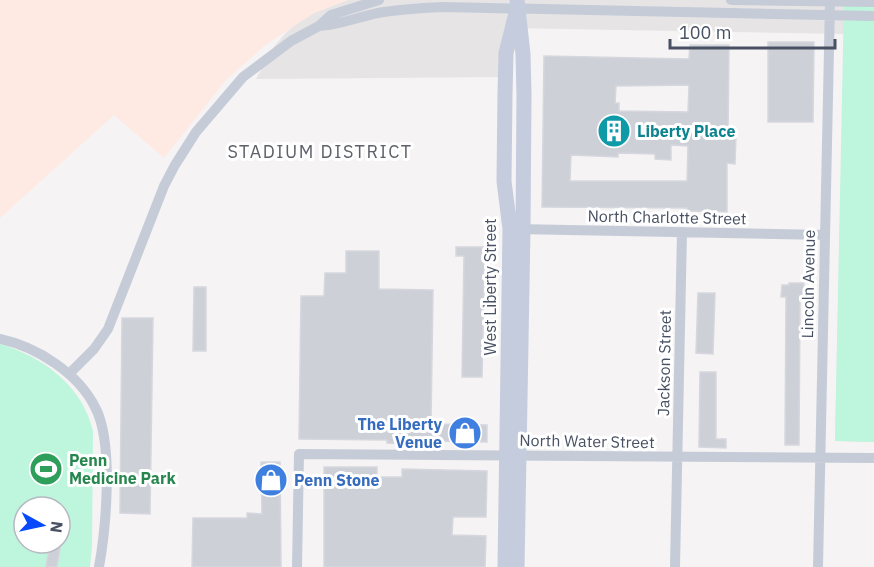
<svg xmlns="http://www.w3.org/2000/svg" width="874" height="567" viewBox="0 0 874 567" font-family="'IBM Plex Sans',sans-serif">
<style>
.education{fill:#e6e4e4}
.medical{fill:#feeae3}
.green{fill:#bef5dd;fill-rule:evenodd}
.building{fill:#ced0d8;stroke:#d6d7de;stroke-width:1.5;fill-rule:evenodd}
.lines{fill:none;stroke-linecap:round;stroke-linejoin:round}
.minor{stroke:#c5ccd8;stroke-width:10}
.secondary{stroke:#c4ccdd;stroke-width:15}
.labels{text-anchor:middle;stroke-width:6;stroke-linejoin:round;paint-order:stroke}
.culture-label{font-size:16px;font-weight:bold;fill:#0d838f;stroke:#fff;text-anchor:start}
.street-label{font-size:16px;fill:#485163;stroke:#fff}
.shop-label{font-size:16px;font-weight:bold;fill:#366cbe;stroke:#fff;text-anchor:end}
.leisure-label{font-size:16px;font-weight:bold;fill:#27864d;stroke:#fff;text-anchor:start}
.neighbourhood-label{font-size:18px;letter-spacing:1.5px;fill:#5e6169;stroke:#fff}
</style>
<rect width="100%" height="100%" fill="#f5f3f3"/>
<!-- education -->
<path class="education" d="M348 0H874V442L835 441 844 34 504 28 502 77 256 79 273 48 283 36 295 24 314 13Z"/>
<!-- medical -->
<path class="medical" d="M0 0H348L314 13 264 46 226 80 164 158 114 115 0 218Z"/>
<!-- green -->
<path class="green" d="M844 0H874V442L835 441Z
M0 344C43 357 82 385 93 431L92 546 90 567H0ZM24 507H60V543H24Z"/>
<!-- building -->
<path class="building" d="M768 42H814L813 122H768Z
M690 45H729L728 134 736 135 735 164 727 163V212L687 211V208L542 207 544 56 689 59ZM689 85 688 112 619 111V103H615L616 86ZM671 145 688 146 687 181H570L571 155 618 157V153L655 154V159L671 160Z
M456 247H485L482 377H462L464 256H456Z
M346 251H379V289L433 290 431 424 487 425V442L431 441V444H405L387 443V440L299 439 301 296H324L325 273H346Z
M789 283H804L803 300H800L799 445H785L786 297H781L782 285H789Z
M194 287H206V351H193Z
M698 293H715L713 354 696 353Z
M122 318H153L150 514 120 513Z
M700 372H716V439H726V448L699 447Z
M261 462H280L281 567H192L193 518H247V513L262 514Z
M324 467H377V477H402V469L487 471 486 517H453L452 535 486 536 485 567H324Z
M50 543H61L57 567H46Z"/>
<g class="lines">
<!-- minor -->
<path class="minor" d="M731 0 874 2
M319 26C340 25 358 17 378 13 400 9 421 8 444 7L874 16
M516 229 825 235
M0 339C37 347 78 373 95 407 114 442 106 528 99 567
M69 374 94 349 108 329 164 186 175 165 196 132 243 77 291 41 319 26 331 15 379 0
M297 567 299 454 874 458
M675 567 682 232
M818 567 830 2"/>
<!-- secondary -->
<path class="secondary" d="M517 0 523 54 524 94 523 229 517 567
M505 567 510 229 504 181 505 94 506 53 515 17"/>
</g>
<!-- icons -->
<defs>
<g id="building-disc" transform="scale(1.725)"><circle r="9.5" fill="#0f9aa8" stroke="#fff"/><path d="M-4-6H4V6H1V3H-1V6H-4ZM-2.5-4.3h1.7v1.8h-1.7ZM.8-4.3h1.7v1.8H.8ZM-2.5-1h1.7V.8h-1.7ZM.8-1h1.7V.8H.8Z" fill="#fff"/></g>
<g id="shop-disc" transform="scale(1.725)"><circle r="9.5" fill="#3f7fe0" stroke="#fff"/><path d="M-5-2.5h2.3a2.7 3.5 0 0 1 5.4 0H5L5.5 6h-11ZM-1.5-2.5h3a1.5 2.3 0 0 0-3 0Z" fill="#fff"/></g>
<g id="stadium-disc" transform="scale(1.725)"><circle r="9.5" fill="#2e9e5b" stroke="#fff"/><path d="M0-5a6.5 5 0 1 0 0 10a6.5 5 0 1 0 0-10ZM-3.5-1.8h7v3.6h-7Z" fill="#fff"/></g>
</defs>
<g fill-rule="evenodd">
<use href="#building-disc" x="614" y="131"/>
<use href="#shop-disc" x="465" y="433"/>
<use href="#stadium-disc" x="46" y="469"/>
<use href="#shop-disc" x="271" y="480"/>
</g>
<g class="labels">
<!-- culture labels -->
<g class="culture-label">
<text x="637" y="137">Liberty Place</text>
</g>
<!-- street labels -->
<g class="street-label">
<text transform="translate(667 217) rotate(1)" y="6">North Charlotte Street</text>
<text transform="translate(808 284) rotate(-89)" y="6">Lincoln Avenue</text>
<text transform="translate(490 287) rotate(-90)" y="6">West Liberty Street</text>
<text transform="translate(664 363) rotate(-89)" y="6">Jackson Street</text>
<text transform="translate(587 441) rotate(1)" y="6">North Water Street</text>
</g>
<!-- shop labels -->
<g class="shop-label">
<text x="442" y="430">The Liberty<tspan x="442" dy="18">Venue</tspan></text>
<text x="294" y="486" text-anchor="start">Penn Stone</text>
</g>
<!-- leisure labels -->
<g class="leisure-label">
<text x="69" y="466">Penn<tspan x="69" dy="18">Medicine Park</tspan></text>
</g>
<!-- neighbourhood labels -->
<g class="neighbourhood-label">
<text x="320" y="158">STADIUM DISTRICT</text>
</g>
</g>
<!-- north arrow -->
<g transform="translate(42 525) rotate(98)"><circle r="28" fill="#ffffff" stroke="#b6b9c1" stroke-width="1.5"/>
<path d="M0-4.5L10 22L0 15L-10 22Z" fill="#0649fc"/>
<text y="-9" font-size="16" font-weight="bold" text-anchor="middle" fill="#485163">N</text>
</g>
<!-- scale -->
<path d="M670 39v9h165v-9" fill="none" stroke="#485163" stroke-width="3"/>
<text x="679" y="39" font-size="18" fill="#485163" stroke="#ffffff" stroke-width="4.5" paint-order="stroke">100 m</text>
</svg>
